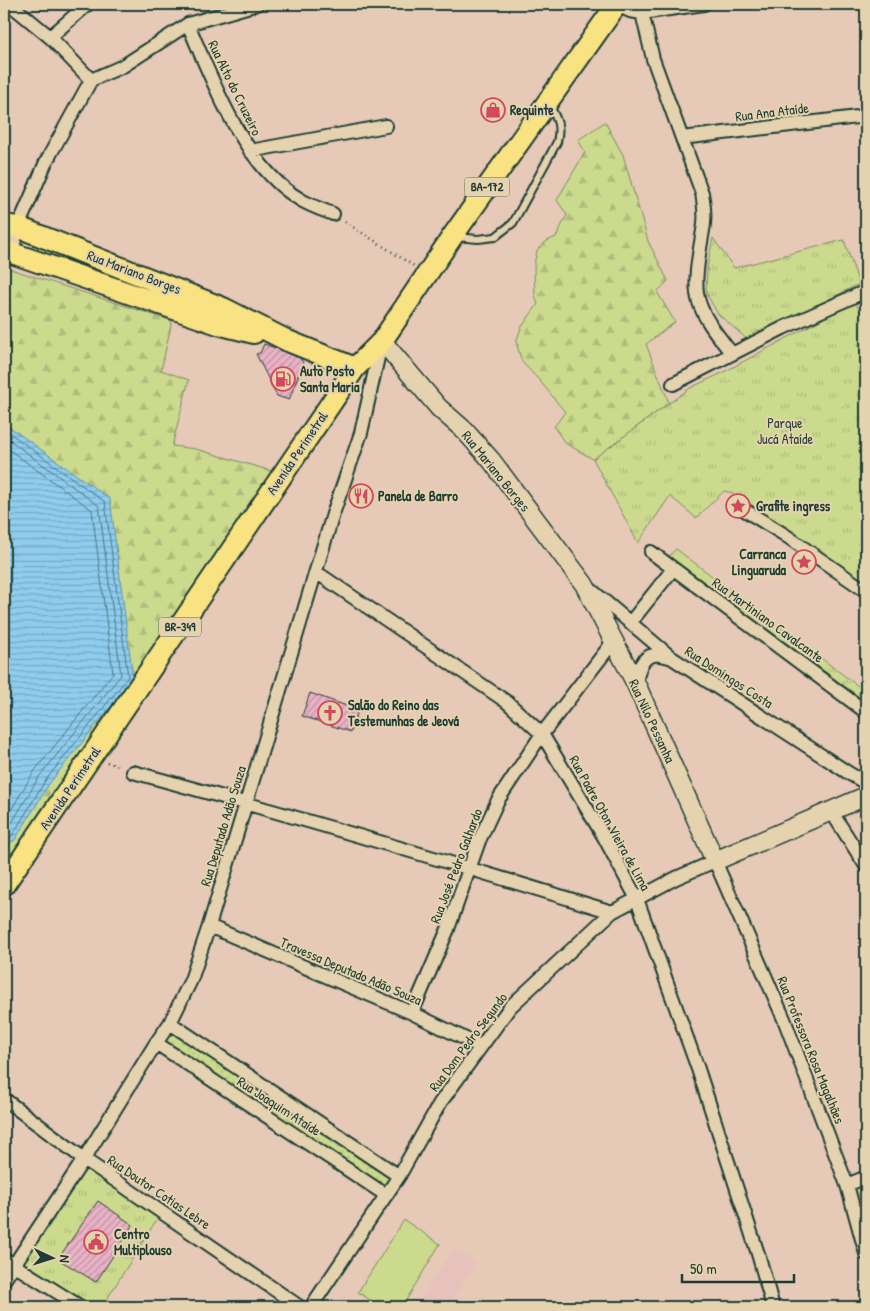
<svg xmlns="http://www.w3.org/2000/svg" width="870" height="1311" viewBox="0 0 870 1311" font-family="'Patrick Hand',sans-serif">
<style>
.built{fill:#e7c2bc}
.grass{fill:url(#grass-tufts);stroke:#768c61}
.forest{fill:url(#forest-firs);stroke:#768c61}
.garden{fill:url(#garden-dots);stroke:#768c61}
.pitch{fill:#ccda8e;stroke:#768c61}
.water{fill:url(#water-rules);stroke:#6293a4}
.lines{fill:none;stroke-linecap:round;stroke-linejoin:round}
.shore{stroke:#4c777f;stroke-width:1}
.building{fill:url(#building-hatch);stroke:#1f3d34}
.lane-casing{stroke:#1f3d34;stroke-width:10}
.street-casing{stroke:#1f3d34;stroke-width:16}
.secondary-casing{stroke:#1f3d34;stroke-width:21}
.primary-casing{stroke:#1f3d34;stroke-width:24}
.path{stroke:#1f3d34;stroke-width:2.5;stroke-dasharray:1 4;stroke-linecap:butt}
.lane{stroke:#e5d3b0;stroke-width:6}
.street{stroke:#e5d3b0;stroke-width:12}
.secondary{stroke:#e5d3b0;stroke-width:18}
.primary{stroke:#f8e281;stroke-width:20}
.labels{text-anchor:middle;stroke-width:4;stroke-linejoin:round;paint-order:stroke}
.shield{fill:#e5d3b0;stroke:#5a6a59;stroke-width:1}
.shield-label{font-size:12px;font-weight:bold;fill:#1f3d34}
.street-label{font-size:14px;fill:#1f3d34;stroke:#e5d3b0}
.poi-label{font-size:14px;font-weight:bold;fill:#1f3d34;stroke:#e5d3b0;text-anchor:start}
.park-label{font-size:14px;fill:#284538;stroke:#e5d3b0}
</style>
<defs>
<pattern id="grass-tufts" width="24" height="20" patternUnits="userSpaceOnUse" patternTransform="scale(1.25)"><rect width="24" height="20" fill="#ccda8e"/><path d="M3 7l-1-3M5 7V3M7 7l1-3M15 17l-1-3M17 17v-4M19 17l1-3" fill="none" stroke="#afbc7b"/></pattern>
<pattern id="forest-firs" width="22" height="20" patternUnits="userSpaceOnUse" patternTransform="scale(1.25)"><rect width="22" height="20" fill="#ccda8e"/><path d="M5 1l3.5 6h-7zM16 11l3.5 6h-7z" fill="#afbc7b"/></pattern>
<pattern id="garden-dots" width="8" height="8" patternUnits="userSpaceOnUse" patternTransform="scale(1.25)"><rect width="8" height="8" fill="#ccda8e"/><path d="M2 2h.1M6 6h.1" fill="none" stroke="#afbc7b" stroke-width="1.8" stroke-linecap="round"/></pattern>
<pattern id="water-rules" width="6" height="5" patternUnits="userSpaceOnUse" patternTransform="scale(1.25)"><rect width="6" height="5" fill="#8fcdef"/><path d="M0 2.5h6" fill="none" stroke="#74a8c2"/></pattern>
<pattern id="building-hatch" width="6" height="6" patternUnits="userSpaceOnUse" patternTransform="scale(1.25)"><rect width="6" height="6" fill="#eab2c7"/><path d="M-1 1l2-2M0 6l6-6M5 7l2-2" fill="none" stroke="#bd92a2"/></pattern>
</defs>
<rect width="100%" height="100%" fill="#e6c9b7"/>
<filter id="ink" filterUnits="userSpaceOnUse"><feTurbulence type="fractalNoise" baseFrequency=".02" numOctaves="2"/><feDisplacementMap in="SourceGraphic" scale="10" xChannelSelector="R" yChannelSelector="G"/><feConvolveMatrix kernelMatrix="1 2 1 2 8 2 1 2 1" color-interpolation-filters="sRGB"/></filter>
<g filter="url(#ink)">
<!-- built -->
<path class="built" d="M454 1248 475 1262 448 1306 445 1305 444 1307H416Z
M343 1296 360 1307H336Z"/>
<!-- grass -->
<path class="grass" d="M713 238 734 268 844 240 859 284 748 340 718 314 706 293 707 268Z
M34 241 227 321 31 250Z
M854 302 866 319V585L736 494 724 491 696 518 670 496 638 543 593 459 690 388 722 373Z
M676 549 866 692V702L669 556Z
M84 1159 162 1211 102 1307H81L14 1266Z
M866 1177V1254L847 1185Z"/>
<!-- forest -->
<path class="forest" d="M605 122 623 155 648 241 668 281 657 292 675 322 646 344 669 403 593 459 565 443 554 427 565 412 540 381 522 362 516 342 521 328 538 304 535 296 534 265 537 250 547 241 556 237 567 215 557 200 585 152 578 140Z
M4 267 172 321 161 370 189 380 172 446 196 449 275 472 4 865Z"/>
<!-- garden -->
<path class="garden" d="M170 1023 399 1176 386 1195 156 1043Z"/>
<!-- pitch -->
<path class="pitch" d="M404 1220 440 1244 402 1307H381L358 1292Z"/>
<!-- water -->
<path class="water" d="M4 423 110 499 133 679 49 784 15 840 4 847Z"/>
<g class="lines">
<!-- shore -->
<path class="shore" d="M4 429 105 502 128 677 45 781 12 836 4 841
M4 436 99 506 121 675 39 777 7 831 4 834
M4 446 92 510 113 673 33 773 4 822"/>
</g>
<!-- building -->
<path class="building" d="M264 344 300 357 303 363 289 400 277 396 256 354 260 353Z
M310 693 358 710 351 732 302 716Z
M98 1201 133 1225 96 1282 58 1259Z"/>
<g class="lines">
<!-- lane casing -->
<g class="lane-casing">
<path id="lane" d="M456 237 478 239 495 237 513 223 557 142C561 125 557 119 549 104"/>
</g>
<!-- street casing -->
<g class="street-casing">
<path id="street" d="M10 4 50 37 91 80
M617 5 630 11 642 13 653 59 702 193C704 204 705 214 704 224 701 246 692 281 699 302 705 321 720 338 732 354
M642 13 704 4
M188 24C213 82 244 167 301 200 311 206 323 210 333 214
M50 37 88 4
M682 138 866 116
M250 151 386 126
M12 253 18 227 46 162 91 80 123 66 188 24 257 4
M673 384 783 328 866 291
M738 506 785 535 866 591
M651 552 866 712
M316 572 507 702 542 734 604 837 637 899 698 1069 759 1257 773 1307
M589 588 672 658 850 774 866 783
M630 623 673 569
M636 684C638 673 640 657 654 655 658 654 665 656 670 657
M133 772C294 816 453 863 612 912
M831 811 866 866
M209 926 412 1013 480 1046
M412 1013 448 929 479 841 498 800 542 734 613 642
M170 1023 399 1176
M156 1043 386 1195
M4 1099 84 1159 300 1307
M847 1185 866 1177
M4 1259 81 1307
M4 1280 84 1159 156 1043 170 1023 191 980 209 926 333 514 361 433 381 344
M311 1307 399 1176 440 1103 510 1007 612 912 676 878 715 861 784 1019 847 1185 866 1254"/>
</g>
<!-- secondary casing -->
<g class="secondary-casing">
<path id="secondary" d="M382 341 439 408 464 430 491 460 584 584 636 684 715 861 866 796"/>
</g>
<!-- primary casing -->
<g class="primary-casing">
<path id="primary" d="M4 225 18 227 223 308 288 341 355 368
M4 251 12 253 218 324 254 333
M4 885 355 368 382 341 452 237 617 4"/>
</g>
<!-- path -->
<path class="path" d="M345 222 414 266
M107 762 120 767"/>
<!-- lane -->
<use href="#lane" class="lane"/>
<!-- street -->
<use href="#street" class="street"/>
<!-- secondary -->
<use href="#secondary" class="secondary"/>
<!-- primary -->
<use href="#primary" class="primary"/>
</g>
</g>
<!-- icons -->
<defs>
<g id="shop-ring" transform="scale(1.25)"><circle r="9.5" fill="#e5d3b0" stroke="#d1495b" stroke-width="1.5"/><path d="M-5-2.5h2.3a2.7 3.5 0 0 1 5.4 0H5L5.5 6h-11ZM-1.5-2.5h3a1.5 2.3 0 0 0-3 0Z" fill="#d1495b"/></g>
<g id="fuel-ring" transform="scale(1.25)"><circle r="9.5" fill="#e5d3b0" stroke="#d1495b" stroke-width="1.5"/><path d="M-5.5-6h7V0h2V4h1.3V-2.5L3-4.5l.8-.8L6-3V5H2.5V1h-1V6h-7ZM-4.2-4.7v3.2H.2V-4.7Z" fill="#d1495b"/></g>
<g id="restaurant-ring" transform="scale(1.25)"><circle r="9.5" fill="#e5d3b0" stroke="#d1495b" stroke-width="1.5"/><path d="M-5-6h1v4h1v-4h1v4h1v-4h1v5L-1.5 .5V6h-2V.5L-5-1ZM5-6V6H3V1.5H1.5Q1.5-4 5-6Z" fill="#d1495b"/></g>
<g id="sight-ring" transform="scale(1.25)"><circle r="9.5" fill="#e5d3b0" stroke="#d1495b" stroke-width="1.5"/><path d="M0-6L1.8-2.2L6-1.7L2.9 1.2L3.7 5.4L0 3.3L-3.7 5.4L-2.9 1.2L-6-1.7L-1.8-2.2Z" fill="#d1495b"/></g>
<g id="church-ring" transform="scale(1.25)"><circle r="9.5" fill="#e5d3b0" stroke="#d1495b" stroke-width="1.5"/><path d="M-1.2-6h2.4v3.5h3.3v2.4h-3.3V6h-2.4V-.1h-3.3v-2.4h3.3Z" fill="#d1495b"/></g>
<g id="civic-ring" transform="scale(1.25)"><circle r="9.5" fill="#e5d3b0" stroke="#d1495b" stroke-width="1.5"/><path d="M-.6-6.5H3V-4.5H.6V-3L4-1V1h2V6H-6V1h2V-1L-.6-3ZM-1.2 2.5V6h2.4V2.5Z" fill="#d1495b"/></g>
</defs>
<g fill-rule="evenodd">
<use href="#shop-ring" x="493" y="110"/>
<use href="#fuel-ring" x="283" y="379"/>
<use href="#restaurant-ring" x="361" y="496"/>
<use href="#sight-ring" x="738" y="506"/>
<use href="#sight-ring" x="804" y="562"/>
<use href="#church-ring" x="330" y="713"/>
<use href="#civic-ring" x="96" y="1242"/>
</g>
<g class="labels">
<!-- shield labels -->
<g class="shield">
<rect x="464.5" y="177.5" width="45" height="19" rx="4"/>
<rect x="159" y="617.5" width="42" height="19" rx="4"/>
</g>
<g class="shield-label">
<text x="487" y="191">BA-172</text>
<text x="180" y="631">BR-349</text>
</g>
<!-- street labels -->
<g class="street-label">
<text transform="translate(235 88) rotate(64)" y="5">Rua Alto do Cruzeiro</text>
<text transform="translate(772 112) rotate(-7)" y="5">Rua Ana Ataíde</text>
<text transform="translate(134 272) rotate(21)" y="5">Rua Mariano Borges</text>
<text transform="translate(297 453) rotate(-56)" y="5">Avenida Perimetral</text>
<text transform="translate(496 471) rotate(51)" y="5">Rua Mariano Borges</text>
<text transform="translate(768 620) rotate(36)" y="5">Rua Martiniano Cavalcante</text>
<text transform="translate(729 677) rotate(33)" y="5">Rua Domingos Costa</text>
<text transform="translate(652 721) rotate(65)" y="5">Rua Nilo Pessanha</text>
<text transform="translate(70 788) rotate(-56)" y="5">Avenida Perimetral</text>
<text transform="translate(610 823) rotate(61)" y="5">Rua Padre Oton Vieira de Lima</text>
<text transform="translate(223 826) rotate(-73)" y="5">Rua Deputado Adão Souza</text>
<text transform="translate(456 866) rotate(-69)" y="5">Rua José Pedro Galhardo</text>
<text transform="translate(351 971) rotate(23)" y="5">Travessa Deputado Adão Souza</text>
<text transform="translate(468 1042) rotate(-53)" y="5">Rua Dom Pedro Segundo</text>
<text transform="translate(811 1050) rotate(68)" y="5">Rua Professora Rosa Magalhães</text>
<text transform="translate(279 1106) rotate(33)" y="5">Rua Joaquim Ataíde</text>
<text transform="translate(159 1192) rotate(34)" y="5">Rua Doutor Cotias Lebre</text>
</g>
<!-- poi labels -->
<g class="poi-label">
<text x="510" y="115">Requinte</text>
<text x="300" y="376">Auto Posto<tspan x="300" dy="16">Santa Maria</tspan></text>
<text x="378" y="501">Panela de Barro</text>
<text x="756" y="511">Grafite ingress</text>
<text x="786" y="559" text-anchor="end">Carranca<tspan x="786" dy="16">Linguaruda</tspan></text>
<text x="348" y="710">Salão do Reino das<tspan x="348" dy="16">Testemunhas de Jeová</tspan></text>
<text x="114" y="1239">Centro<tspan x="114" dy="16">Multiplouso</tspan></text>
</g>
<!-- park labels -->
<g class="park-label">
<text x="785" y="428">Parque<tspan x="785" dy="16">Jucá Ataíde</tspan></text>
</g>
</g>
<!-- margin -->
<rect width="870" height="1311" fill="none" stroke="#e5d3b0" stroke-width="20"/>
<rect x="10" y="10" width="850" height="1291" fill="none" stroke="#1f3d34" stroke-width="2" filter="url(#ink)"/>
<!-- north arrow -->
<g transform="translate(52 1258) rotate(94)" stroke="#e5d3b0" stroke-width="4" paint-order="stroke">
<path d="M0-4L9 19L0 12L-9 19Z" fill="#1f3d34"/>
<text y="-8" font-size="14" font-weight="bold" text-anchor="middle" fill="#1f3d34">N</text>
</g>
<!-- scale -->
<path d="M682 1274v8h112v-8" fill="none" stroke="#1f3d34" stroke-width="2.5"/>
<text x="690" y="1274" font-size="15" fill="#1f3d34" stroke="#e5d3b0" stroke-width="4" paint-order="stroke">50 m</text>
</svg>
